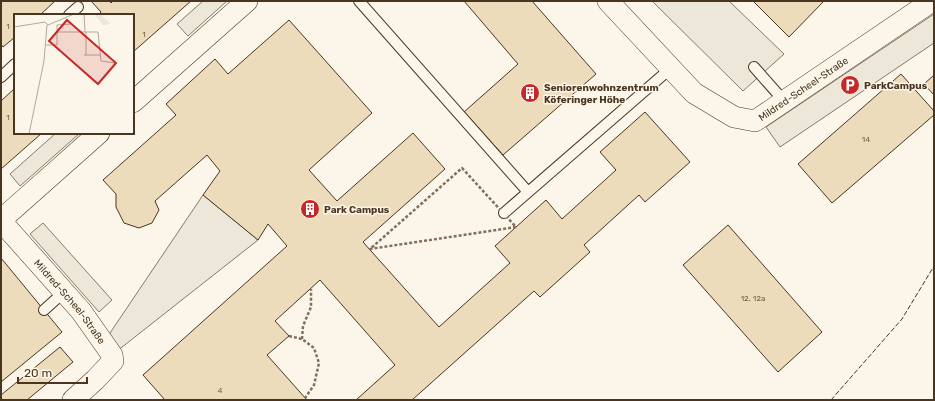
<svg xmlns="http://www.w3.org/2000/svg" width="935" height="401" viewBox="0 0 935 401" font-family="Rubik,sans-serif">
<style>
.parking{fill:#ede7d9;stroke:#887966}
.building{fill:#ecdcbc;stroke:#4a3520}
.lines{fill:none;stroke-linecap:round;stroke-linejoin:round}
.lane-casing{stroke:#4a3520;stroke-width:12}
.street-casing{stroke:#4a3520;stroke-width:22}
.path{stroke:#7f6f5c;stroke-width:2.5;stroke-dasharray:3 2;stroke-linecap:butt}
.lane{stroke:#fbf6e9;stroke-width:10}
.street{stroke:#fbf6e9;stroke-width:21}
.fence{stroke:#4a3520;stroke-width:1;stroke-dasharray:5 2;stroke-linecap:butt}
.labels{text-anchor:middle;stroke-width:3;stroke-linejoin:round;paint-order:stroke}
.number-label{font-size:8px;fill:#725f47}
.poi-label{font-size:10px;font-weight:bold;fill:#4a3520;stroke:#fbf6e9;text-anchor:start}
.street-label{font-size:10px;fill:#4a3520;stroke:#fbf6e9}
.inset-road{fill:none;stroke:#b4a999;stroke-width:1}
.view{fill:#c62828;fill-opacity:0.15;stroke:#c62828;stroke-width:2}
.inset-edge{fill:none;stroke:#4a3520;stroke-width:2}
</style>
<rect width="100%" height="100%" fill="#fbf6e9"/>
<!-- parking -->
<path class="parking" d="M203 1H227L188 36 177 24Z
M652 1H729L784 54 743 91Z
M934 14V43L780 147 766 127Z
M56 133H80L20 186 10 174Z
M203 195 258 240 112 355 110 333Z
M43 223 112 300 99 312 30 234Z"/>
<!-- building -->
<path class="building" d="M1 1H55L40 15H15V37L3 47 1 44Z
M91 1H110L111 3 113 1H191L133 52V15H98L101 12Z
M464 1H532L596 74 503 155 464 112 518 64Z
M753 1H822L823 2 789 37Z
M289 20 372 113 309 170 337 201 413 133 445 169 363 242 439 327 510 263 495 246 546 200 562 219 616 170 600 152 645 112 690 162 645 202 639 195 584 245 590 252 540 297 534 291 412 400H356L395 365 320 280 275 321 289 336 267 355 307 400H165L143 375 287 246 268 224 258 240 203 195 220 171 207 155 155 201 159 210 152 223 139 228 124 223 116 207V194L103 180 176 115 166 104 215 59 228 74Z
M901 74 934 111V115L832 203 798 164Z
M934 75V95L924 84Z
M15 88V133H42L1 169V101Z
M728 225 822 332 778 372 683 265Z
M1 258 62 332 1 382Z
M60 347 73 362 27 400H2L1 395Z"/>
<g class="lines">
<!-- lane casing -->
<g class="lane-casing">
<path id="lane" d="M359 1 528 192
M69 15 78 7
M754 67 784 101
M1 77 15 64
M504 213 671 68
M44 310 64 292"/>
</g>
<!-- street casing -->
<g class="street-casing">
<g id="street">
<path id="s1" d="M608 1 694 93 734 117 755 121 932 1"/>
<path d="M133 102 247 1"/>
<path d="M1 220 99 133"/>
<path id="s2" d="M1 221 81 311 112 355 113 361 95 380 73 400"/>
</g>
</g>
<!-- path -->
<path class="path" d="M462 168 516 227 370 249Z
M289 336 302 339 314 348 319 363 314 385 305 398
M302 339 303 326 311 307V289"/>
<!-- lane -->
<use href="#lane" class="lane"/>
<!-- street -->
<use href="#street" class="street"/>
<!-- fence -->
<path class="fence" d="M831 400 902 319 934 266"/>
</g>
<!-- icons -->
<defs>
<g id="parking-disc" transform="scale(1)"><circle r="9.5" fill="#c62828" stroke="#fbf6e9"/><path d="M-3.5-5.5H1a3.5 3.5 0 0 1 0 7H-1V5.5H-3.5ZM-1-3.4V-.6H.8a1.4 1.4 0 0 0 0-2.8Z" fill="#fff"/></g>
<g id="building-disc" transform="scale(1)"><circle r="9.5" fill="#c62828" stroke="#fbf6e9"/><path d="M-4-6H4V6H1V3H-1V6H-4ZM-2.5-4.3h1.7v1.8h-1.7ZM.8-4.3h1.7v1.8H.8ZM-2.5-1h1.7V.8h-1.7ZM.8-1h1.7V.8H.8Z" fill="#fff"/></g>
</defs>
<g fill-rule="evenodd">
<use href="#parking-disc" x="850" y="85"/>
<use href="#building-disc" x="530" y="93"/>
<use href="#building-disc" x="310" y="209"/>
</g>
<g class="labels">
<!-- number labels -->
<g class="number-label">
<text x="8" y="29">1</text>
<text x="144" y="37">1</text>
<text x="8" y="120">1</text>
<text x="866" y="142">14</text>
<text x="753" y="301">12, 12a</text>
<text x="220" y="393">4</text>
</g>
<!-- poi labels -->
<g class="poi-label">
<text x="864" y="89">ParkCampus</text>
<text x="544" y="91">Seniorenwohnzentrum<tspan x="544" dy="12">Köferinger Höhe</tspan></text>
<text x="324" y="213">Park Campus</text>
</g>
<!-- street labels -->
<g class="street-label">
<text dy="4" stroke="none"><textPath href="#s1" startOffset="252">Mildred-Scheel-Straße</textPath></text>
<text dy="4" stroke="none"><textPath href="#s2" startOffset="106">Mildred-Scheel-Straße</textPath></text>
</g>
</g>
<!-- overview -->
<g transform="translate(14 14)">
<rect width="120" height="120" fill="#fbf6e9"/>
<path d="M74 0H86L97 10 89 11 81 1Z" fill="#ede6d9"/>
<path class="inset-road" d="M31 8 34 11 60 0M0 13 31 8M43 18V11L57 10M71 18H84L87 47 102 49M72 18V41M32 31H43V18H71L70 0M70 41H86M15 120 30 47 33 11"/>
<path class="view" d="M53 6 102 49 84 70 35 27Z"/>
<rect width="120" height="120" class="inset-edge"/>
</g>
<!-- border -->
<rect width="935" height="401" fill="none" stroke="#4a3520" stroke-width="4"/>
<!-- scale -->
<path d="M18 377v6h69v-6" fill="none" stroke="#4a3520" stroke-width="2"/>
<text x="24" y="377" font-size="12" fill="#4a3520" stroke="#fbf6e9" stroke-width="3" paint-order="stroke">20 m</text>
</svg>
